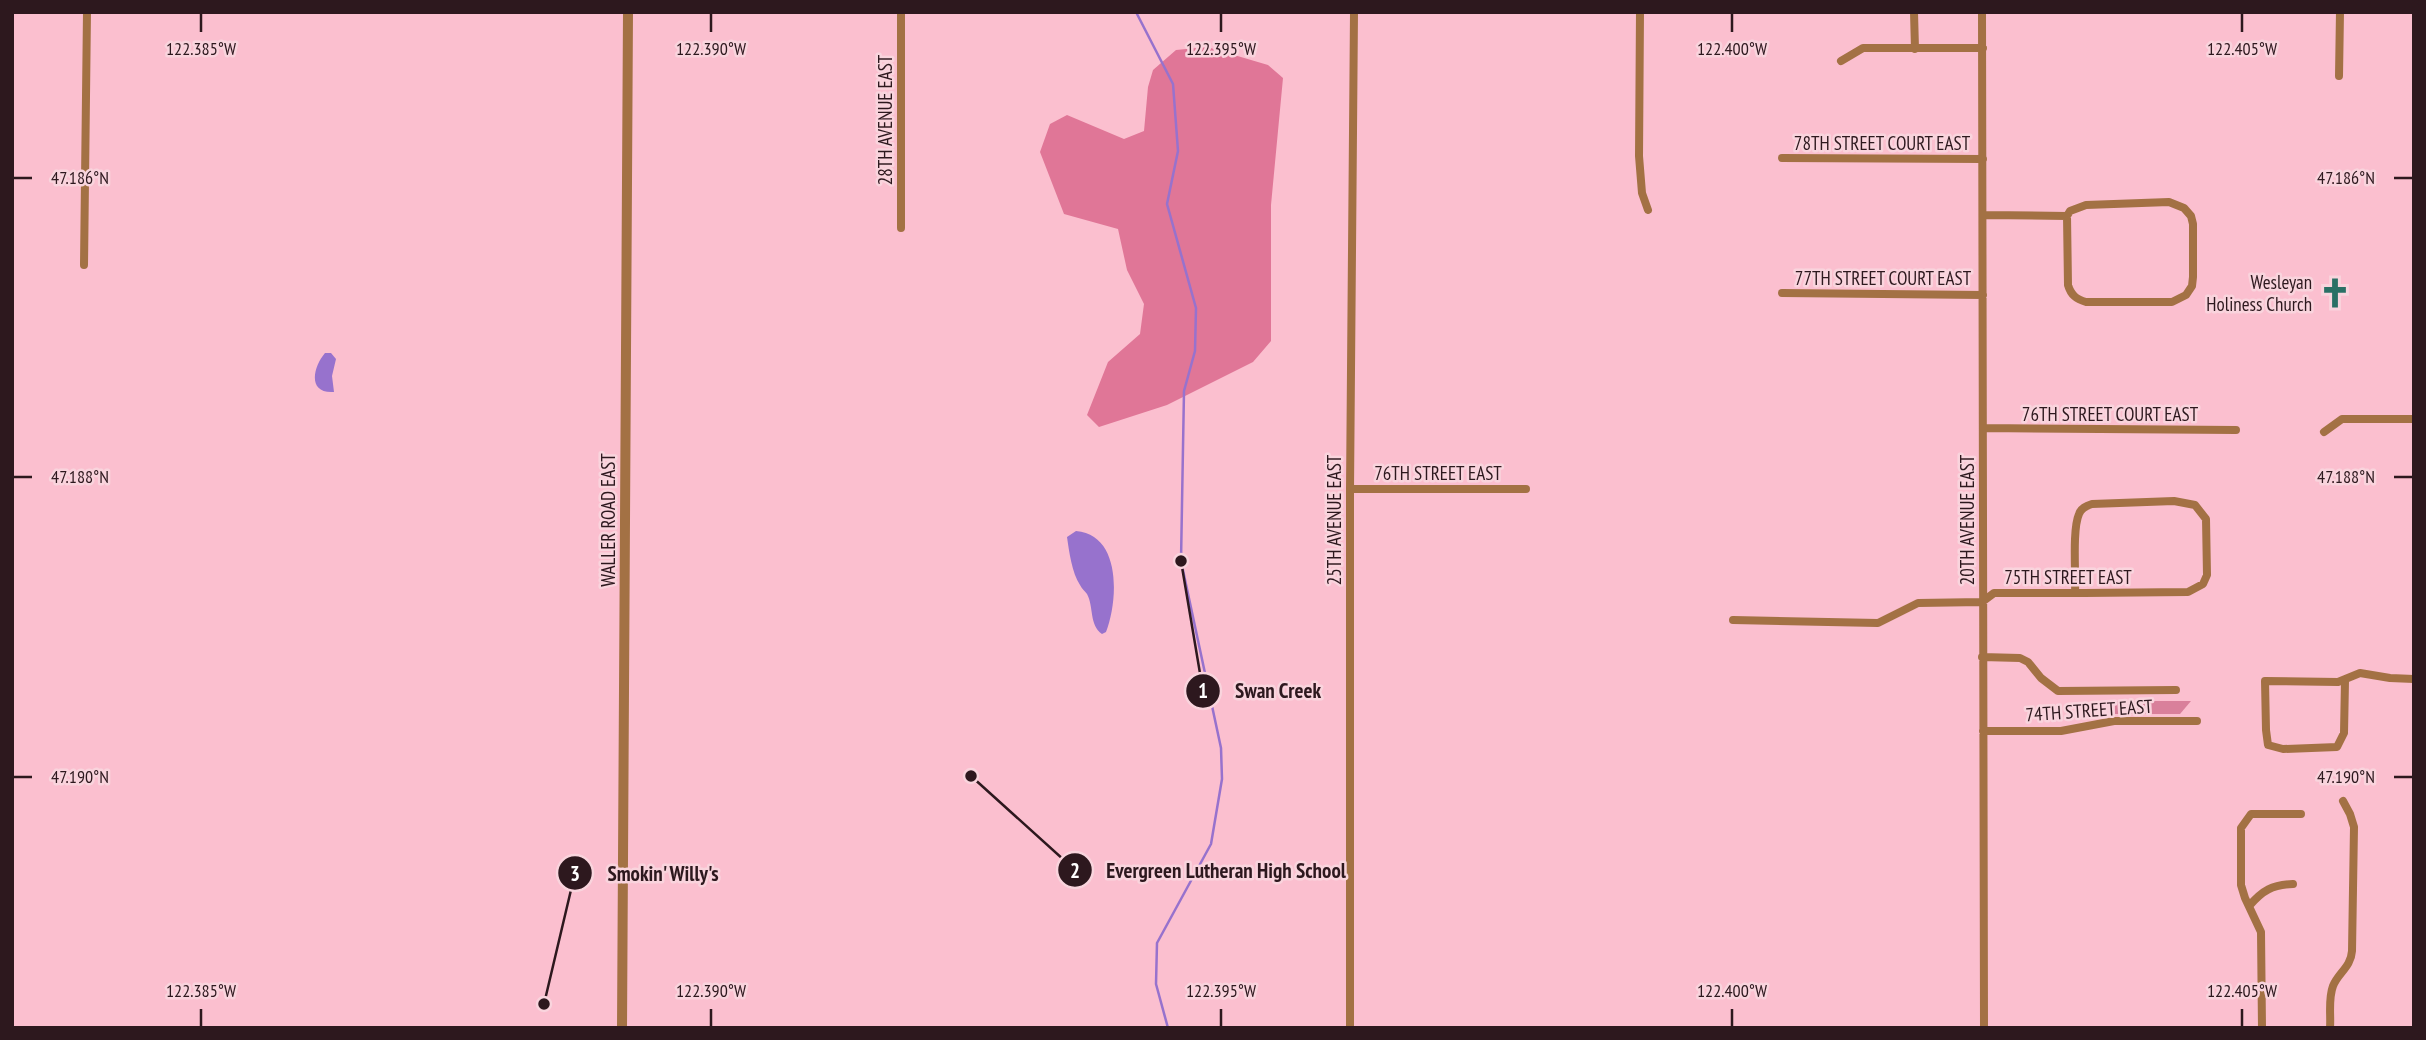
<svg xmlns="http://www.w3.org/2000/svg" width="2426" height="1040" viewBox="0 0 2426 1040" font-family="'PT Sans Narrow',sans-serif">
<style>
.green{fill:#d9809b}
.forest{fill:#e07697}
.water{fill:#9772cd}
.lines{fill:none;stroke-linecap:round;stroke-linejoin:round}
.stream{stroke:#9772cd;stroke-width:2.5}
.minor{stroke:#a37144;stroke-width:8}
.tertiary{stroke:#a37144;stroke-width:10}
.ticks{fill:none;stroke:#2d181e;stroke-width:2.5}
.labels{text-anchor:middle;stroke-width:5;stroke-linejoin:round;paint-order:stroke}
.street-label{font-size:19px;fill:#2d181e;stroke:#f9d4dd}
.poi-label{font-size:19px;fill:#2d181e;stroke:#f9d4dd;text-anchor:end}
.ticks-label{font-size:18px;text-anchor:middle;fill:#2d181e;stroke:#f9d4dd;stroke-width:5;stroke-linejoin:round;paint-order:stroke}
.leader{fill:none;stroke:#2d181e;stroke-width:2.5}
.callout-dot{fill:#2d181e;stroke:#f9d4dd;stroke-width:2.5}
.mark-label{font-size:21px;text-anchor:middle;font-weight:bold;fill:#fff}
.callout-label{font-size:21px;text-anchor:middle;font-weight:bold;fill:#2d181e;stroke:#f9d4dd;stroke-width:5;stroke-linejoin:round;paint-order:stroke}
</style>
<rect width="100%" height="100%" fill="#fbbfcf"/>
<!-- green -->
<path class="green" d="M2115 701H2191L2180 714H2115Z"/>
<!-- forest -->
<path class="forest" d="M1207 47 1268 65 1283 78 1271 205V341L1253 362 1167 405 1099 427 1087 415 1108 362 1140 334 1144 304 1127 270 1118 229 1064 214 1040 152 1050 124 1067 115 1124 139 1144 131 1148 87 1153 70 1176 50Z"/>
<!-- water -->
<path class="water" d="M325 353H331L336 359 332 376 334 392C307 394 313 367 325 353Z
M1076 531C1122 535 1118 601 1106 632L1102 634C1089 625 1094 607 1087 594 1085 591 1082 589 1080 585 1072 573 1069 551 1067 537Z"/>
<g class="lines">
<!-- stream -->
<path class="stream" d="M1136 12 1173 84 1178 151 1167 204 1196 308 1195 351 1184 391 1181 561 1221 748 1222 779 1211 844 1157 943 1156 984 1168 1028"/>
<!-- minor -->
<path class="minor" d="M901 12V228
M1640 12 1639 156 1642 193 1648 210
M1914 12 1915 49
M1982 12 1984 1028
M1841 61 1863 48H1983
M2339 76 2340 12
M1782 158 1983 159
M1984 215 2067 216 2070 211 2086 205 2169 202 2184 208 2191 216 2193 224V277L2192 286 2186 295 2172 302H2086C2076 299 2071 295 2068 285L2067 216
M84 265 87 12
M1782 293 1983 295
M1984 428 2236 430
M2324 432 2342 419H2414
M1350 489H1526
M1733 620 1878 623 1918 603 1982 602 1994 593H2084L2188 592 2203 584 2207 575 2206 519 2195 505 2174 501 2092 504C2086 506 2081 508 2079 514 2072 530 2076 574 2075 593
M1982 657 2020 658 2028 662 2041 678 2058 691 2176 690
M2345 681 2344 733 2337 747 2283 749 2268 745 2266 730 2265 681 2338 682 2360 673 2390 678 2414 679
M1983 731H2061L2114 721H2197
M2249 906C2263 890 2272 885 2293 884
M1350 1028V489L1354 12
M2262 1028 2261 932 2245 898 2241 885V828L2251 814H2301
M2330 1028C2331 1015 2328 999 2333 986 2338 973 2351 967 2352 951L2354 827 2350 814 2343 801"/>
<!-- tertiary -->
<path class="tertiary" d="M622 1028 628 12"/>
</g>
<!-- ticks -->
<path class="ticks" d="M201 14V32M711 14V32M1221 14V32M1732 14V32M2242 14V32M14 178H32M2394 178H2412M14 477H32M2394 477H2412M14 777H32M2394 777H2412M201 1009V1026M711 1009V1026M1221 1009V1026M1732 1009V1026M2242 1009V1026"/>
<!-- icons -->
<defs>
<g id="church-bare" transform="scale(2.415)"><path d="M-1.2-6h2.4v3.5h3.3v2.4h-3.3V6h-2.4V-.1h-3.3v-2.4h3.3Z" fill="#2a7065" stroke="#f9d4dd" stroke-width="2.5" paint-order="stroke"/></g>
</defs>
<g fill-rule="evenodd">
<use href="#church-bare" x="2335" y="293"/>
</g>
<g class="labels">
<!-- street labels -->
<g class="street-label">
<text transform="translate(885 120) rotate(-90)" y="7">28TH AVENUE EAST</text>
<text x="1882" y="150">78TH STREET COURT EAST</text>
<text x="1883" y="285">77TH STREET COURT EAST</text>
<text x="2110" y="421">76TH STREET COURT EAST</text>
<text x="1438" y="480">76TH STREET EAST</text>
<text transform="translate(608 520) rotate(-90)" y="7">WALLER ROAD EAST</text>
<text transform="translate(1334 520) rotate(-90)" y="7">25TH AVENUE EAST</text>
<text transform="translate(1967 520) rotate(-90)" y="7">20TH AVENUE EAST</text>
<text x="2068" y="584">75TH STREET EAST</text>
<text transform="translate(2089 710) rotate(-4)" y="7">74TH STREET EAST</text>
</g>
<!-- poi labels -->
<g class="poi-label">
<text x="2312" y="289">Wesleyan<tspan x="2312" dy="22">Holiness Church</tspan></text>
</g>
</g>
<g class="ticks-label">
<text x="201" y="55">122.385°W</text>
<text x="711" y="55">122.390°W</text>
<text x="1221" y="55">122.395°W</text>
<text x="1732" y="55">122.400°W</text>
<text x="2242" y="55">122.405°W</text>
<text x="2346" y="184">47.186°N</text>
<text x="80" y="184">47.186°N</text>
<text x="2346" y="483">47.188°N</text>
<text x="80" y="483">47.188°N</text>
<text x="2346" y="783">47.190°N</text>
<text x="80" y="783">47.190°N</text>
<text x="201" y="997">122.385°W</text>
<text x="711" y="997">122.390°W</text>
<text x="1221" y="997">122.395°W</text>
<text x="1732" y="997">122.400°W</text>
<text x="2242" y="997">122.405°W</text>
</g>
<!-- callouts -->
<path class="leader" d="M1181 561L1203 691M971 776L1075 870M544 1004L575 873"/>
<g class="callout-dot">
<circle cx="1181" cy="561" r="7"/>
<circle cx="971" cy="776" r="7"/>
<circle cx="544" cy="1004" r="7"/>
<circle cx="1203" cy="691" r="18"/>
<circle cx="1075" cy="870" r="18"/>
<circle cx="575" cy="873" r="18"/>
</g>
<g class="mark-label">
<text x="1203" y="698">1</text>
<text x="1075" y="878">2</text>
<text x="575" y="881">3</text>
</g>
<g class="callout-label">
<text x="1278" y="698">Swan Creek</text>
<text x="1226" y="878">Evergreen Lutheran High School</text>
<text x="663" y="881">Smokin' Willy's</text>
</g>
<!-- border -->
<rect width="2426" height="1040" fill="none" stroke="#2d181e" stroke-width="28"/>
</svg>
